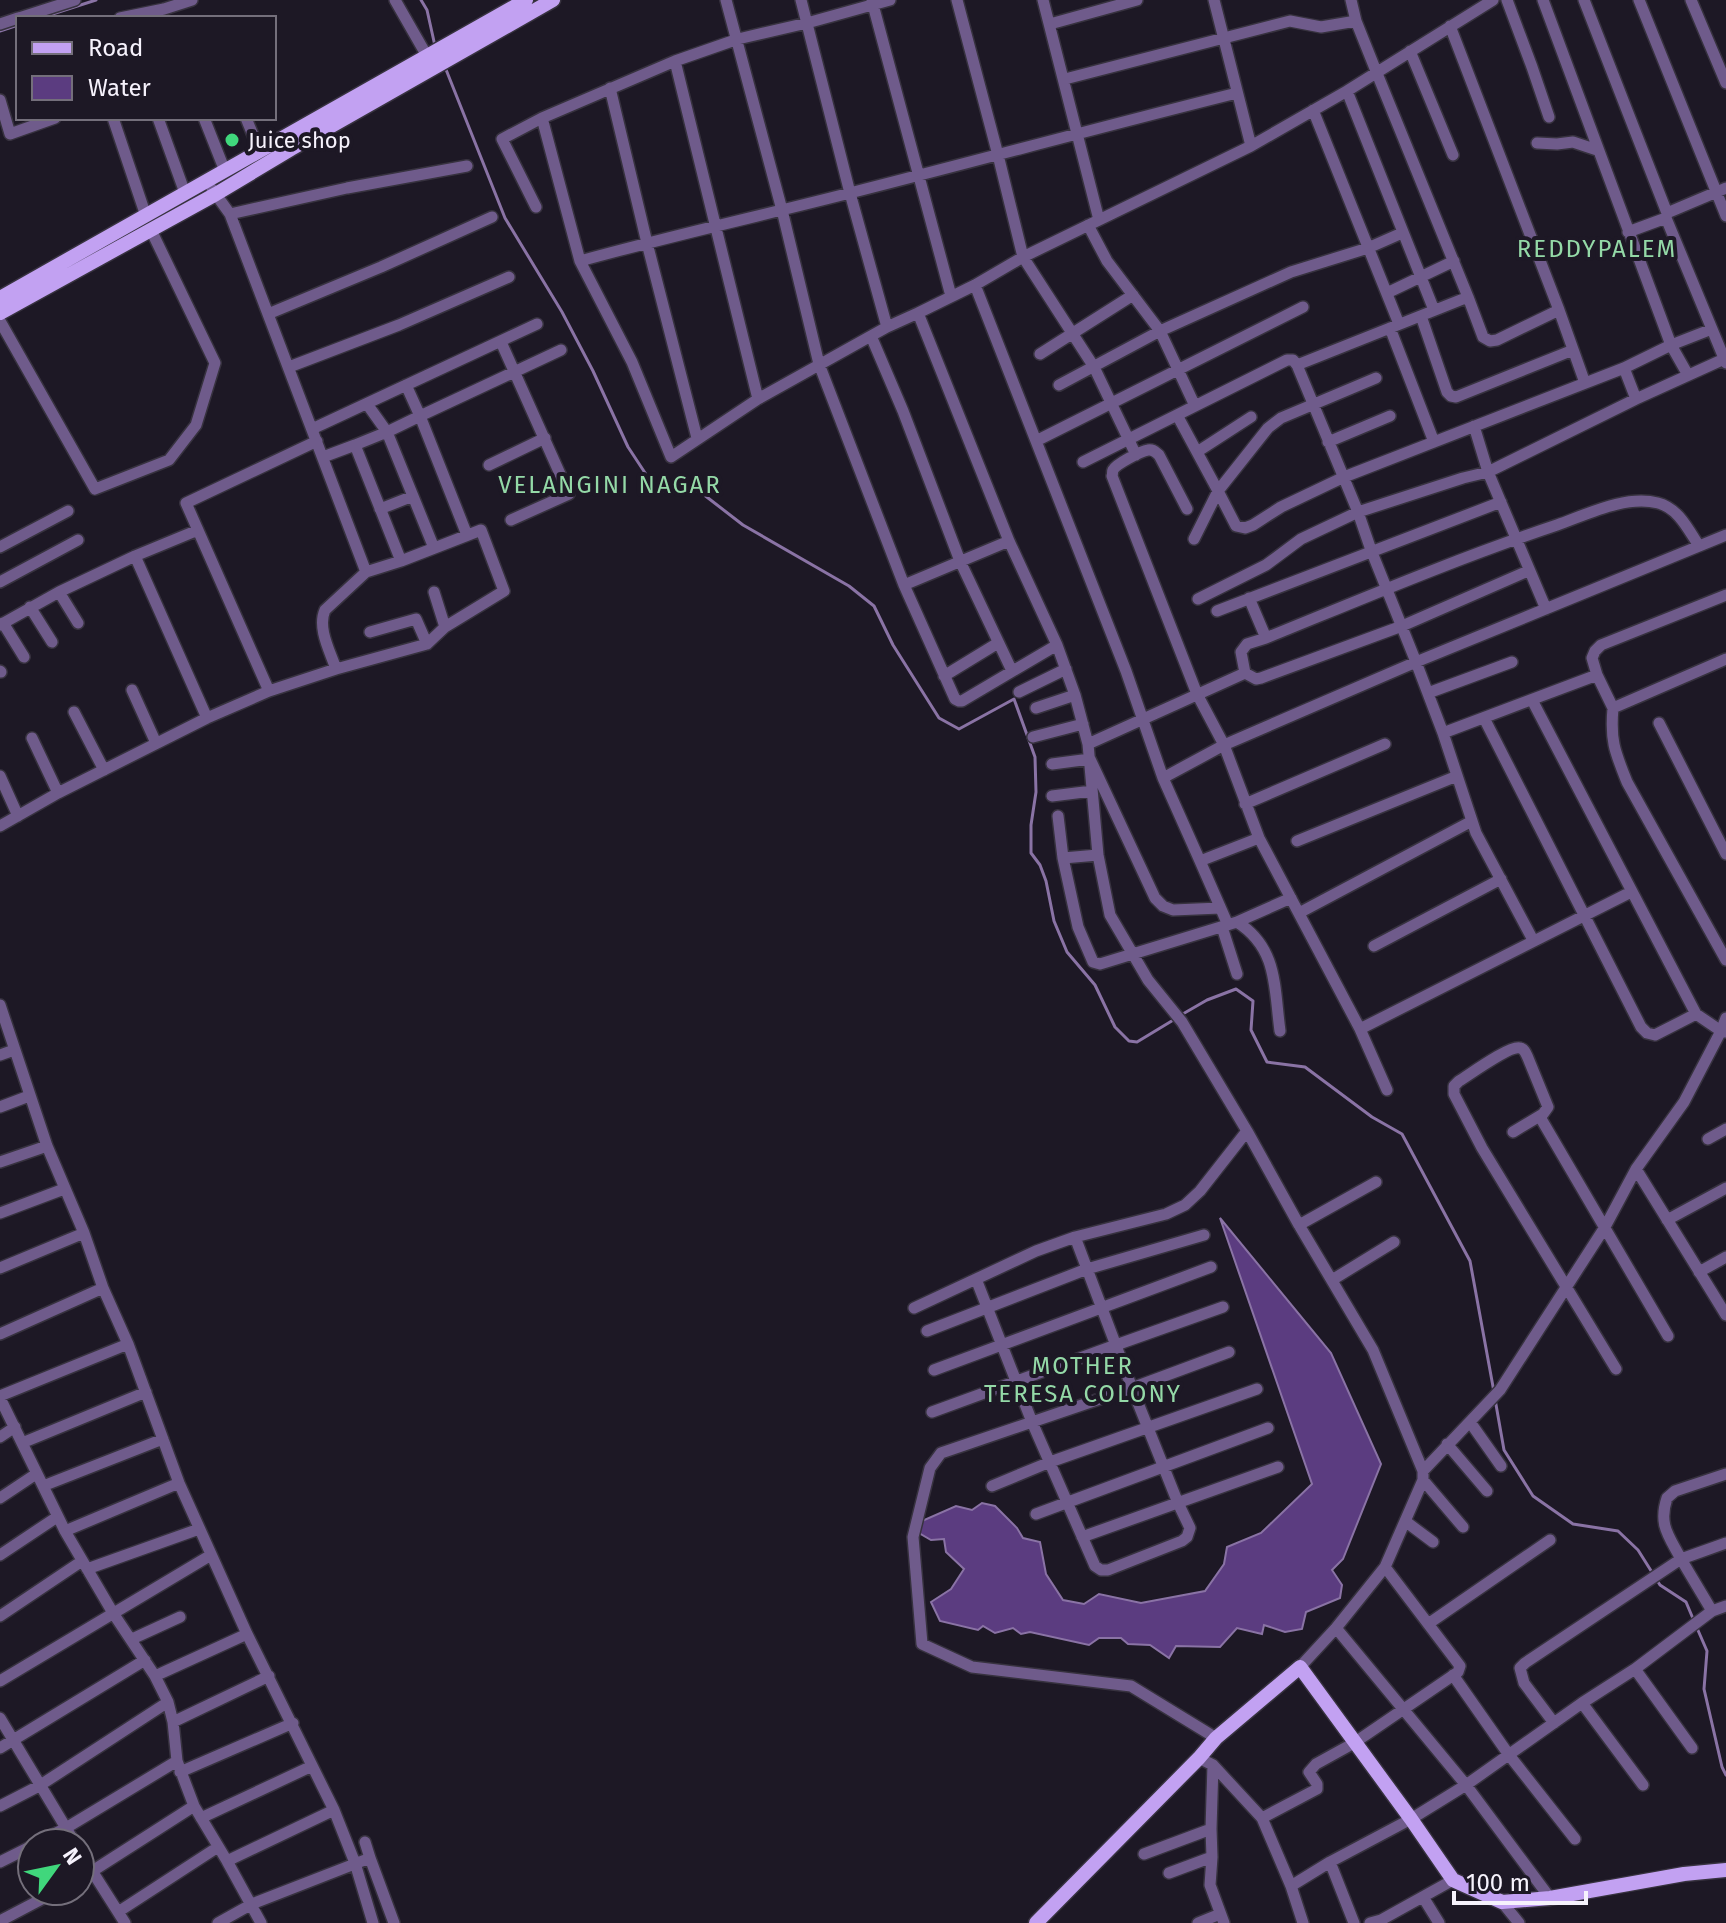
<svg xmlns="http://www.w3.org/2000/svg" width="1726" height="1923" viewBox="0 0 1726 1923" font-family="'Fira Sans',sans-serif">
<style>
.water{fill:#5b3c80;stroke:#8a73a5;stroke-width:2}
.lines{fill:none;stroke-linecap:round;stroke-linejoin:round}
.stream{stroke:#8a73a5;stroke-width:3}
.minor-casing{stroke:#37323f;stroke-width:14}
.major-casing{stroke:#37323f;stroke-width:17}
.minor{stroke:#6f5b8b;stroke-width:11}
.major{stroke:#c2a1f2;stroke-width:14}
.poi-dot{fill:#40d77c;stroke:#1d1825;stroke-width:3}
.labels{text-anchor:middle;stroke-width:8;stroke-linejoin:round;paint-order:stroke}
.poi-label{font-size:22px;fill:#f6f2fc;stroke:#1d1825;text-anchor:start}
.neighbourhood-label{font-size:24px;letter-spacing:2px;fill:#94d9a7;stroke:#1d1825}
</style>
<rect width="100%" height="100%" fill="#1d1825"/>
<!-- water -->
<path class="water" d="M1220 1218 1331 1353 1381 1464 1343 1559 1332 1570 1342 1585 1340 1598 1306 1612 1302 1629 1285 1632 1264 1625 1262 1634 1237 1628 1220 1647 1176 1646 1169 1658 1150 1645 1128 1644 1121 1638H1099L1089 1645 1030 1632 1021 1634 1013 1628 995 1633 983 1626 978 1630 940 1621 931 1602 951 1589 964 1569 946 1552 944 1539 931 1540 919 1533 922 1521 956 1506 972 1510 982 1503 995 1506 1017 1528 1023 1538 1040 1542 1046 1574 1063 1600 1084 1604 1099 1594 1141 1603 1205 1591 1224 1564 1227 1547 1261 1533 1312 1484Z"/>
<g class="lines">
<!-- stream -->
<path class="stream" d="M421 0 427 10 435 46
M40 18 96 0
M0 31 18 25
M445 67 505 218 562 312 593 371 628 447 657 491H699L743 525 849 586 874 606 893 645 939 718 959 729 1014 699 1035 757 1036 792 1031 825V853L1040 865 1046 881 1054 921 1067 952 1095 985 1115 1027 1129 1041 1137 1042 1175 1019
M1181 1015 1207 1000 1236 989 1253 1001 1251 1030 1267 1062 1305 1067 1372 1117 1402 1134 1470 1261 1494 1392
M1495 1399 1504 1450 1533 1496 1573 1524 1618 1531 1638 1550 1660 1585 1686 1602 1694 1621
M1697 1628 1707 1651 1704 1689 1722 1767 1726 1775"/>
<!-- minor casing -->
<g class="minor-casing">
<path id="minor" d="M395 0 427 56
M726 0 782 210 819 364 904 585 955 699 959 701H962L1057 645 1009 541 918 313 887 327 850 193 801 0
M957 0 998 155 1023 257 1094 367 1136 455
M1043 0 1099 220
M1214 0 1251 146
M1507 0 1532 67 1549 117
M1543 0 1671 345 1688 375
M1584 0 1667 213 1666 218 1726 363
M1639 0 1726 216
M1691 0 1726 83
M872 1 951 296
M19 18 75 0
M120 18 164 9 192 0
M0 24 18 18
M1050 24 1137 0
M1450 26 1559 310 1585 383
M1410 51 1453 155
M675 61 758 399
M1065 79 1290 21 1321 27 1356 21
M610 88 647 243 697 438
M1347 91 1434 310
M0 100 10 134 55 118
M1313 110 1399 324
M113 118 146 216
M158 118 185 193
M204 118 225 171
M246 118 259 150
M542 118 580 261 632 362 671 457 758 399 887 327
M1537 143 1557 144 1573 142 1597 150
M536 207 502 139 542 118 675 61 738 39 807 23 890 0
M1667 213 1726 188
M230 214 347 188 467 166
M1088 225 1107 261 1160 331 1195 406
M1628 232 1666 218
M580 261C670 236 760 216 850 193 980 160 1108 125 1237 93
M975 285 1126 671 1163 778 1200 861
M1387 293 1454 261
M1468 297 1483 337 1490 341 1497 340 1559 310
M918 313 975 285 1023 257 1251 146 1347 91 1493 0
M268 314 381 267 492 217
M1421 316 1447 392 1451 396 1456 397 1573 350
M0 321 95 489 169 460 196 425 215 363 151 230
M1390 328 1434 442
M871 336 903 411 960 561 1012 671
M501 342 569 494 511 520
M1040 354 1133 295
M1297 365 1468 297 1376 71 1356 21 1351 0
M289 367 399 325 509 277
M1624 368 1636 399
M1376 378 1281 418 1268 428 1218 491 1236 526 1245 528 1253 525 1281 507 1344 477 1624 368 1671 345 1712 329
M1059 385 1160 331 1291 272 1368 248 1402 233
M367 404 387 432 434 548
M1177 415 1218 491 1194 539
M1474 426 1488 472 1546 609
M312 429 537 324
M1036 441 1303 307
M1328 442 1390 416
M355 445 387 432 420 416 406 385
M1197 452 1251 417
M323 457 355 445 401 561
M1083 462 1287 360H1293L1297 365 1358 512 1371 550 1416 662 1443 733 1476 833 1533 940
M489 465 545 438
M380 509 413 496
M1187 509 1159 455C1155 452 1154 449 1148 450 1141 451 1116 464 1113 470 1112 472 1113 474 1112 476L1197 694 1224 745 1259 838 1360 1029 1387 1090
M467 535 420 416 561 350
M0 547 68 511
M135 556 207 718
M1528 571 1402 626 1261 678 1256 679 1245 673 1241 652 1247 644 1266 638C1362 599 1458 558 1557 525 1588 514 1625 495 1658 503 1678 508 1688 529 1699 546
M366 572 401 561 481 530 504 591 445 627 427 644 416 619 370 632
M0 582 78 540
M904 585 1009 541
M59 592 78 623
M434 592 445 627
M1726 595 1601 645 1595 651 1592 658 1597 675 1613 708 1726 659
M1249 598 1266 638
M1198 599 1266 565 1301 539 1358 512 1463 478 1488 472 1636 399 1724 359
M30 607 52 642
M1217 611 1501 502
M3 623 24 657
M0 625 59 592 135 556 198 530
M1057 645 1075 695 1088 744
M336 669 427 644
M0 671 1 672
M1245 673 1088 744 1098 855 1110 915 1148 980 1182 1022 1247 1131 1299 1225 1373 1350 1423 1471
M944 676 998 643
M132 690 156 743
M269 691 186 503 317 441
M1019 692 1066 669
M1428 693 1512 662
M1532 700 1696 1014 1721 1031 1726 1032
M1036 708 1075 695
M1613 708C1610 741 1615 752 1627 782L1726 960
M74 712 104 770
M1484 718 1641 1027 1647 1033 1655 1035 1696 1014
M1659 723 1726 854
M1443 733 1597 675
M1033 737 1083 724
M32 738 58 793
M1052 764 1090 759 1155 898 1163 906 1173 910 1220 908
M0 776 18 816
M1163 778 1224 745 1416 662 1726 535
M1052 796 1092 791
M1245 804 1385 744
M1058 816 1063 858 1098 855
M0 826 58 793 207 718 269 691 336 669C330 651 317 628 325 610L366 572 230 214 212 189
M1297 841 1457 776
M1063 858 1078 927 1093 962 1100 964 1237 922C1278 948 1274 987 1280 1031
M1299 913 1472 821
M1237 922 1291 898
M1228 925 1200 861 1259 838
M1222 927 1237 974
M1374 946 1501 879
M0 1005 47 1146 84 1233 103 1288 128 1344 179 1483 247 1634 334 1810 355 1863 373 1923
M1360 1029 1631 892
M0 1055 14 1050
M0 1107 29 1096
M1540 1117 1668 1336
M1513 1132 1543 1114 1548 1107 1528 1058C1526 1054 1525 1049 1520 1048 1510 1045 1469 1075 1459 1081L1454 1086V1094L1482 1148 1616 1369
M1708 1139 1726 1129
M0 1162 47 1146
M1636 1169 1726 1315
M0 1213 64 1189
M1667 1220 1726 1188
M1299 1225 1376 1182
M0 1268 84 1233
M1699 1272 1726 1257
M976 1279 1032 1422 1095 1566 1101 1570H1108L1182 1541 1187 1537 1190 1528 1178 1503 1132 1388 1075 1237
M1332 1280 1394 1242
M914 1308 1036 1251 1075 1237 1166 1214 1185 1205 1200 1191 1247 1131
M927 1331 1087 1269 1204 1235
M0 1334 103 1288
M934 1370 1211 1267
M0 1396 128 1344
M0 1398 65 1531 113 1613 155 1676 168 1702 173 1722 177 1761 194 1806 227 1861 261 1923
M932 1412 1116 1345 1223 1307
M1470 1422 1501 1466
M0 1437 15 1427
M22 1443 146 1392
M1447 1444 1487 1491
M1423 1480 1463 1527
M43 1486 163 1439
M992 1486 1050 1462 1257 1389
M0 1498 36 1474
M1036 1514 1268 1428
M1405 1521 1433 1542
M65 1531 179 1483
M1082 1537 1278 1467
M0 1555 57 1517
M87 1569 199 1529
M1712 1611 1681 1559 1726 1543
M0 1616 82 1561
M1428 1624 1550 1540
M1336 1628 1466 1785 1550 1898
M132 1639 180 1617
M1300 1667 1336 1628 1385 1567 1423 1480V1471L1500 1390 1605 1227 1636 1169 1684 1102 1721 1031 1726 1018
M1635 1669 1692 1748
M1453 1675 1509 1755 1575 1839
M155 1676 247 1634
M0 1681 211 1555
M1582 1703 1643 1785
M0 1718 75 1843
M173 1722 269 1676
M1554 1723 1524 1683 1520 1668 1525 1663 1681 1559C1669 1536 1658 1525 1667 1498L1675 1491 1726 1474
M1216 1738 1131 1686 972 1667 922 1644 913 1537 930 1468 941 1453 1132 1388 1229 1352
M0 1748 145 1660
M1199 1758 1213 1765 1262 1818 1317 1789V1784L1309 1772 1316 1764 1354 1743 1458 1672 1460 1666 1457 1662 1385 1567
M1213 1765 1211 1829 1212 1857 1210 1885 1224 1923
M180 1772 293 1723
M0 1806 39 1786 168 1702
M201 1818 312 1766
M1262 1818 1291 1886 1303 1923
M37 1843 66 1828 177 1761
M80 1852 125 1923
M1144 1854 1211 1829
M370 1858 394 1923
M227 1861 334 1810
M0 1862 32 1846
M1330 1862 1354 1923
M1169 1873 1212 1857
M80 1879 194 1806
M1291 1886 1330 1862 1411 1819 1466 1785 1582 1703 1635 1669 1712 1611 1726 1606
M1423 1897 1439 1923
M1502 1902 1519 1923
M118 1912 218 1847
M0 1921 57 1891
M218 1923 252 1904 370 1858 365 1842
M1198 1923 1220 1914
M1370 1923 1381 1920 1453 1880"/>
</g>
<!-- major casing -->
<g class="major-casing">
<path id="major" d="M0 298 526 0
M0 313 216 194 291 149 553 0
M1036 1923 1199 1758 1216 1738 1300 1667 1411 1819 1453 1880 1502 1902 1550 1898 1684 1874 1726 1870"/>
</g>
<!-- minor -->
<use href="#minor" class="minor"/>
<!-- major -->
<use href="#major" class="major"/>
</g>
<!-- markers -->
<circle class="poi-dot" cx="232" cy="140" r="8"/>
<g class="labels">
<!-- poi labels -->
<g class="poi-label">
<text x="248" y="148">Juice shop</text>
</g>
<!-- neighbourhood labels -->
<g class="neighbourhood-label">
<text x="1597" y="257">REDDYPALEM</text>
<text x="610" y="493">VELANGINI NAGAR</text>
<text x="1083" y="1374">MOTHER<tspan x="1083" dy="28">TERESA COLONY</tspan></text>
</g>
</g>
<!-- legend -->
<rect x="16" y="16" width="260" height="104" fill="#1d1825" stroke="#746f7b" stroke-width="2"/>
<rect x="32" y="42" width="40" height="12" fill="#c2a1f2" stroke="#746f7b" stroke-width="2"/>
<text x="88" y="56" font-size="24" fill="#f6f2fc">Road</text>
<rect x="32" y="76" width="40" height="24" fill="#5b3c80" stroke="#746f7b" stroke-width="2"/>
<text x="88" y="96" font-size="24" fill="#f6f2fc">Water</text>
<!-- north arrow -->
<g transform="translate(56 1867) rotate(57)"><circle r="38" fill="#1d1825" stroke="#746f7b" stroke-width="2"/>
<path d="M0-6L14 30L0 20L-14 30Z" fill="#40d77c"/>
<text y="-12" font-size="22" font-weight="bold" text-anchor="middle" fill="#f6f2fc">N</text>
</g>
<!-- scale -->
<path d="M1454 1891v12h132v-12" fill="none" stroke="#f6f2fc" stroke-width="4"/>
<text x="1466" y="1891" font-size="24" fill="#f6f2fc" stroke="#1d1825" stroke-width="6" paint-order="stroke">100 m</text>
</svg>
